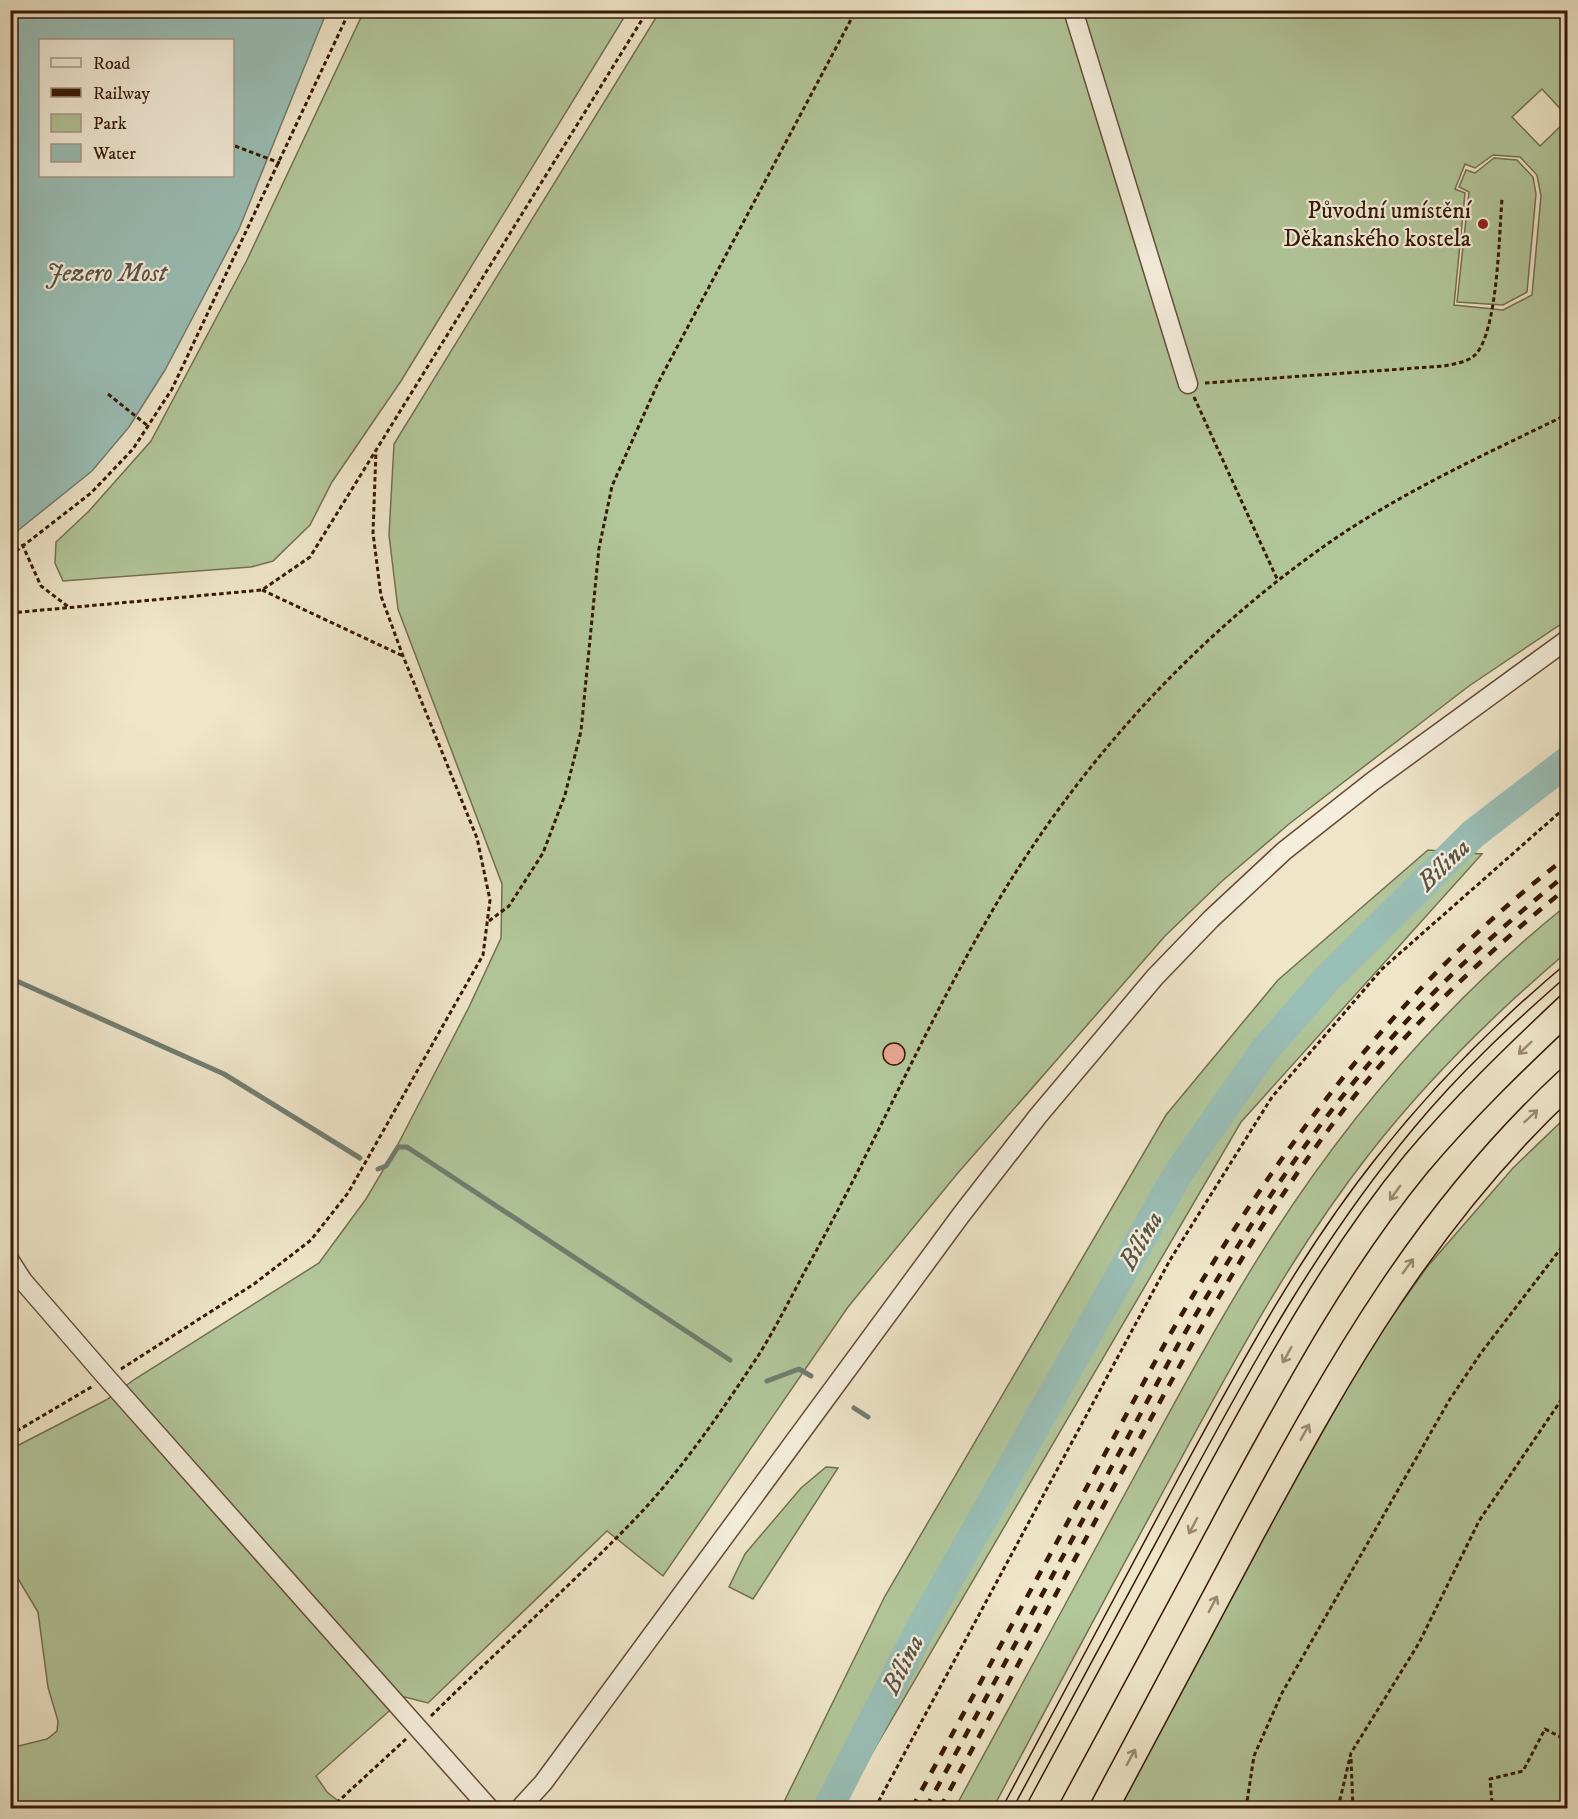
<svg xmlns="http://www.w3.org/2000/svg" width="1578" height="1819" viewBox="0 0 1578 1819" font-family="'IM FELL DW Pica',serif">
<style>
.green{fill:#b2c69b;stroke:#747051;stroke-width:1.5;fill-rule:evenodd}
.water{fill:#9abfb7;stroke:#727d71;stroke-width:1.5;fill-rule:evenodd}
.lines{fill:none;stroke-linecap:round;stroke-linejoin:round}
.stream{stroke:#727d71;stroke-width:5}
.river{stroke:#9abfb7;stroke-width:30}
.building{fill:#e8a693;stroke:#371907;stroke-width:1.5}
.minor-casing{stroke:#654c38;stroke-width:21}
.highway-casing{stroke:#371907;stroke-width:30}
.path{stroke:#371907;stroke-width:3;stroke-dasharray:4.5 3;stroke-linecap:butt}
.minor{stroke:#f5eedc;stroke-width:18}
.highway{stroke:#efe5c9;stroke-width:27}
.tram{stroke:#371907;stroke-width:1.5}
.rail{stroke:#371907;stroke-width:4.5;stroke-dasharray:10 10;stroke-linecap:butt}
.oneway{stroke:#9c8972}
.poi-dot{fill:#8f2418;stroke:#f5eedc;stroke-width:2}
.labels{text-anchor:middle;stroke-width:4.5;stroke-linejoin:round;paint-order:stroke}
.poi-label{font-size:24px;fill:#371907;stroke:#f5eedc;text-anchor:end}
.water-label{font-size:26px;font-style:italic;fill:#5a5345;stroke:#f5eedc}
</style>
<rect width="100%" height="100%" fill="#efe5c9"/>
<filter id="stains"><feTurbulence type="fractalNoise" baseFrequency=".00333" numOctaves="4"/><feColorMatrix values="0 0 0 0 .2 0 0 0 0 .09 0 0 0 0 .02 0 0 0 .5 -.17"/></filter>
<radialGradient id="worn" r=".72"><stop offset=".6" stop-color="#630" stop-opacity="0"/><stop offset="1" stop-color="#630" stop-opacity=".3"/></radialGradient>
<!-- green -->
<path class="green" d="M364 11H628L401 381 332 482 310 525 273 561 251 567 63 581 55 563 56 542 89 511 151 441 247 260Z
M660 11H1567V116L1542 89 1512 117 1540 146 1567 120V620L1469 686 1289 824 1221 882 1165 936 957 1174 848 1307 663 1576 607 1531 428 1703 405 1697 316 1776 327 1792 347 1808H11L10 1748 47 1739 57 1731 58 1721 48 1687 38 1612 11 1567V1449L106 1400 135 1379 319 1263 366 1199 395 1150 469 1007 501 938 502 884 398 609 389 535 394 444ZM1493 155 1520 157 1537 175 1541 196 1532 295 1503 310 1454 305 1465 193 1455 189 1465 164 1475 168Z
M1494 158 1517 160 1533 177 1536 194 1527 292 1503 305 1457 302 1469 192 1459 187 1466 170 1475 173Z
M1428 850 1482 854 1241 1122 840 1808H781L885 1596 1166 1115 1278 980Z
M1567 905V952C1495 1013 1428 1079 1370 1153 1292 1253 1231 1366 1171 1477 1111 1587 1052 1698 993 1808H955C1017 1695 1077 1581 1139 1468 1182 1389 1225 1309 1274 1233 1354 1109 1452 997 1567 905Z
M1567 1116V1808H1120L1212 1628 1371 1346 1427 1267 1513 1168Z
M826 1467 838 1468 753 1599 729 1587 745 1554 801 1488Z"/>
<!-- water -->
<path class="water" d="M11 10 327 11 239 229 165 370 129 427 92 471 11 536ZM40 40H232V176H40Z"/>
<g class="lines">
<!-- stream -->
<path class="stream" d="M10 978 224 1074 360 1158
M378 1169 386 1166 398 1147H407L730 1360
M767 1381 799 1369 811 1376
M854 1408 868 1417"/>
<!-- river -->
<path class="river" d="M828 1808 923 1624 1179 1172 1264 1051 1325 981 1473 834 1568 761"/>
</g>
<!-- building -->
<path class="building" d="M883 1054a11 11 0 1 1 22 0a11 11 0 1 1-22 0Z"/>
<g class="lines">
<!-- minor casing -->
<g class="minor-casing">
<path id="minor" d="M1073 10 1188 384
M10 1261 23 1281 107 1378 489 1808
M520 1808 543 1783 961 1215 1038 1116 1155 977 1211 919 1284 851 1373 781 1568 639"/>
</g>
<!-- highway casing -->
<g class="highway-casing">
<path id="highway" d="M1041 1808C1098 1702 1156 1595 1213 1488 1274 1376 1335 1263 1416 1164 1463 1108 1515 1058 1568 1008
M1104 1808C1153 1716 1202 1624 1251 1532 1341 1365 1427 1213 1568 1082"/>
</g>
<!-- path -->
<path class="path" d="M235 146 280 163
M1205 383 1444 366C1454 364 1468 362 1475 355 1498 332 1499 234 1502 199
M108 394 148 426
M1194 397 1278 581
M22 544 41 586 70 608
M10 556 91 493 133 449 172 389 350 10
M262 590 403 656
M10 613 262 590 310 557 648 10
M489 921 509 906 543 853 565 795 581 731 599 548 612 486 658 383 856 10
M121 1369 254 1284 311 1240 348 1193 483 955 490 900 477 838 403 656 381 596 373 533 376 451
M10 1435 93 1386
M431 1716C498 1650 569 1587 635 1519 681 1471 721 1412 758 1356 775 1329 790 1299 805 1271 873 1150 927 1021 998 901 1082 760 1198 633 1333 540 1406 490 1488 453 1568 414
M1351 1759 1353 1808
M331 1808 406 1739
M875 1808 1170 1260 1272 1097 1382 969 1568 805
M1246 1808 1254 1756 1282 1693 1450 1399 1481 1353 1568 1239
M1338 1808 1351 1753 1419 1643 1479 1521 1568 1390
M1457 1808 1467 1806 1470 1808
M1487 1808 1492 1803 1490 1779 1523 1771 1545 1729 1568 1741"/>
<!-- minor -->
<use href="#minor" class="minor"/>
<!-- highway -->
<use href="#highway" class="highway"/>
<!-- tram -->
<path class="tram" d="M1002 1808C1061 1698 1120 1587 1179 1477 1239 1367 1299 1255 1377 1157 1434 1085 1497 1021 1568 962
M1013 1808C1069 1704 1125 1600 1181 1496 1251 1366 1318 1243 1413 1129 1459 1073 1513 1023 1568 975"/>
<!-- rail -->
<path class="rail" d="M912 1808 1168 1338C1277 1150 1395 989 1568 856
M926 1808 1179 1343C1243 1234 1310 1128 1395 1034 1447 975 1506 923 1568 873
M940 1808C1006 1688 1070 1567 1136 1446 1203 1322 1272 1197 1361 1088 1422 1014 1493 947 1568 887"/>
</g>
<!-- one-way arrows -->
<defs><path id="oneway-shaft" d="M-6 0H5M1.5-3L5.5 0L1.5 3" fill="none" stroke-width="1.6" stroke-linecap="round" stroke-linejoin="round" transform="scale(1.5)"/></defs>
<g class="oneway">
<use href="#oneway-shaft" transform="translate(1525 1048) rotate(136)"/>
<use href="#oneway-shaft" transform="translate(1531 1116) rotate(-43)"/>
<use href="#oneway-shaft" transform="translate(1395 1193) rotate(126)"/>
<use href="#oneway-shaft" transform="translate(1408 1266) rotate(-54)"/>
<use href="#oneway-shaft" transform="translate(1287 1355) rotate(119)"/>
<use href="#oneway-shaft" transform="translate(1305 1432) rotate(-61)"/>
<use href="#oneway-shaft" transform="translate(1193 1526) rotate(118)"/>
<use href="#oneway-shaft" transform="translate(1213 1604) rotate(-62)"/>
<use href="#oneway-shaft" transform="translate(1131 1757) rotate(-62)"/>
</g>
<!-- markers -->
<circle class="poi-dot" cx="1483" cy="224" r="6"/>
<g class="labels">
<!-- poi labels -->
<g class="poi-label">
<text x="1471" y="218">Původní umístění<tspan x="1471" dy="28">Děkanského kostela</tspan></text>
</g>
<!-- water labels -->
<g class="water-label">
<text x="106" y="281">Jezero Most</text>
<text transform="translate(1443 864) rotate(-44)" y="9">Bílina</text>
<text transform="translate(1140 1240) rotate(-60)" y="9">Bílina</text>
<text transform="translate(902 1664) rotate(-63)" y="9">Bílina</text>
</g>
</g>
<!-- margin -->
<rect width="1578" height="1819" fill="none" stroke="#efe5c9" stroke-width="36"/>
<rect x="12" y="12" width="1554" height="1795" fill="none" stroke="#371907" stroke-width="3"/>
<rect x="18" y="18" width="1542" height="1783" fill="none" stroke="#371907" stroke-width="1.5"/>
<!-- legend -->
<rect x="39" y="39" width="195" height="138" fill="#f5eedc" stroke="#a99987" stroke-width="1.5"/>
<rect x="51" y="58" width="30" height="9" fill="#f5eedc" stroke="#a99987" stroke-width="1.5"/>
<text x="93" y="69" font-size="18" fill="#371907">Road</text>
<rect x="51" y="88" width="30" height="9" fill="#371907" stroke="#a99987" stroke-width="1.5"/>
<text x="93" y="99" font-size="18" fill="#371907">Railway</text>
<rect x="51" y="114" width="30" height="18" fill="#b2c69b" stroke="#a99987" stroke-width="1.5"/>
<text x="93" y="129" font-size="18" fill="#371907">Park</text>
<rect x="51" y="144" width="30" height="18" fill="#9abfb7" stroke="#a99987" stroke-width="1.5"/>
<text x="93" y="159" font-size="18" fill="#371907">Water</text>
<rect width="100%" height="100%" filter="url(#stains)"/>
<rect width="100%" height="100%" fill="url(#worn)"/>
</svg>
